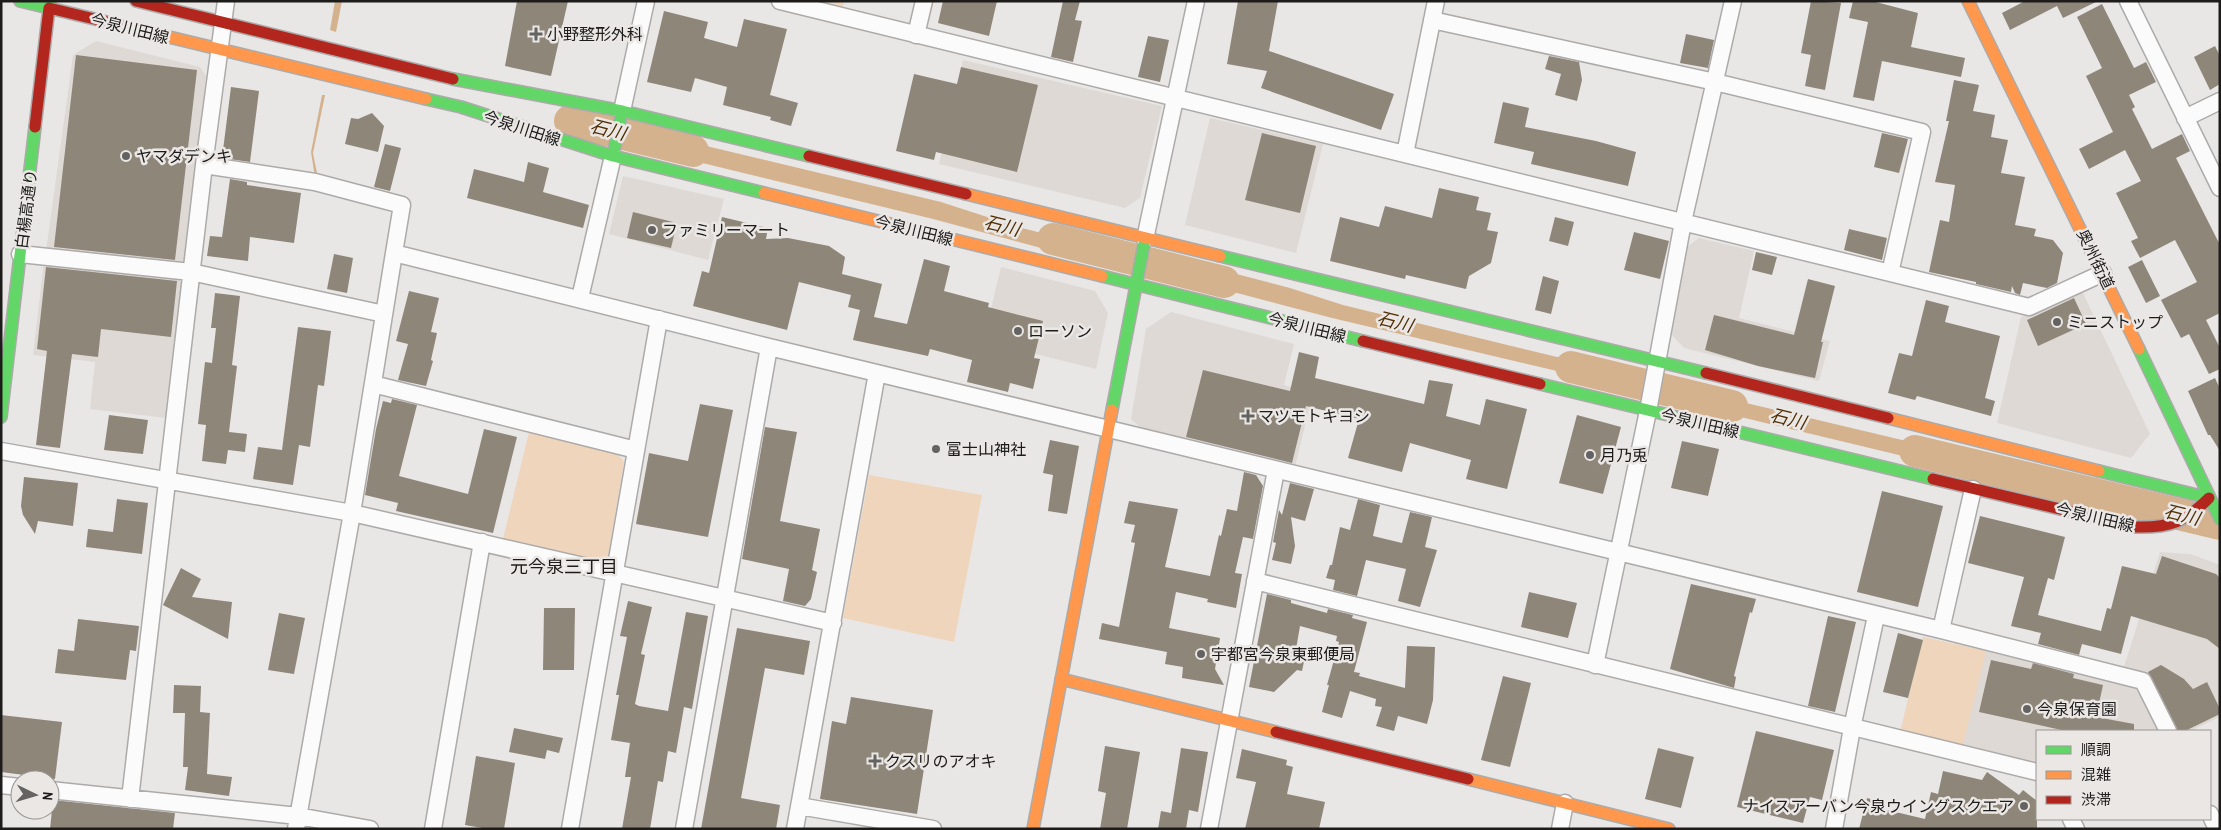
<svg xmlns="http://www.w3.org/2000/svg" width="2221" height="830" viewBox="0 0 2221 830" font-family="'Archivo Narrow','Noto Sans JP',sans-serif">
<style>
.built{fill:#ded9d4}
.green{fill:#eed5bc}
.water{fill:#d5b28e}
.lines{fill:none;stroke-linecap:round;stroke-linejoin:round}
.river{stroke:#d5b28e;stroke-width:32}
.building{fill:#8f867a}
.street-casing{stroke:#acabaa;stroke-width:19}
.fast-casing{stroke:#acabaa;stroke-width:14}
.slow-casing{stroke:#acabaa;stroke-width:14}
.jam-casing{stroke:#acabaa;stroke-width:14}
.street{stroke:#fcfbfb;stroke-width:16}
.fast{stroke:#63d668;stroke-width:11}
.slow{stroke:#ff974d;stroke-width:11}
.jam{stroke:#b3261e;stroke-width:11}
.poi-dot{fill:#646362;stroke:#eae7e5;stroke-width:2}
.labels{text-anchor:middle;stroke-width:5;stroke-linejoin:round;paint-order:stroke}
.street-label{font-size:16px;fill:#1d1c1b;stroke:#eae7e5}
.poi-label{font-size:16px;fill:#1d1c1b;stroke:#eae7e5;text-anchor:start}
.water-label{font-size:18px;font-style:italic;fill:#513006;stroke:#eae7e5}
.neighbourhood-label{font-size:18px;fill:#1d1c1b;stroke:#eae7e5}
</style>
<rect width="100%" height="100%" fill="#e9e7e6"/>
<!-- built -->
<path class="built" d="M96 41 200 67 206 76 185 259 178 265 46 251 73 55Z
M963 60 1162 106 1140 198 1125 208 939 164Z
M1210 118 1323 144 1296 253 1185 225Z
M623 176 724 199 708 260 609 234Z
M1699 238 1754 251 1739 318 1830 341 1819 381 1684 348 1670 333 1688 246Z
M44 261 178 277 181 283 166 418 90 409 95 362 33 355Z
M1001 267 1095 291 1108 313 1096 369 983 341Z
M2082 291 2150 434 2131 458 1997 423 2021 317Z
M1171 312 1294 344 1284 385 1313 393 1295 467 1142 429 1131 419 1146 329Z
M2160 552 2190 554 2218 564 2220 567V717L2190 731H2175L2123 670Z
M1923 637 2140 687 2159 731H2037V769L1900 733Z"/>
<!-- green -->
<path class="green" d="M811 1H844L843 9Z
M529 432 617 452 624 462 608 556 599 563 502 543Z
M869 475 982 495 954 642 843 618Z
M1923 637 1986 651 1962 749 1900 733Z"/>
<!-- water -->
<path class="water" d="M335 1H342L336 32 330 30Z
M322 95H325L313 153 318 178H315L311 152Z
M652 133 941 202 1018 227 1097 247 1093 262 933 219 649 150Z
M1183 260 1290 288 1343 305 1615 371 1612 384 1332 318 1180 278Z
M1691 390 1961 454 1957 469 1687 404Z"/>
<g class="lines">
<!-- river -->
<path class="river" d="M570 121 693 151
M1053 239 1224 282
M1571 367 1732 406
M1915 451 2220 524"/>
</g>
<!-- building -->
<path class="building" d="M517 1H568L551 76 505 66Z
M943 1H997L989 36 938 23Z
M1063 1H1080L1075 20 1082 21 1073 62 1051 57Z
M1238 1H1278L1269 51 1394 94 1381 130 1261 88 1267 71 1227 64Z
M1811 1 1841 3 1825 90 1805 86 1811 55 1801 53Z
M1853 1H1872L1918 13 1911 47 1965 58 1961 77 1882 61 1874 101 1853 97 1868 22 1849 18Z
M2025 1H2098L2063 18 2057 6 2010 30 2002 13Z
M2102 4 2134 68 2146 62 2156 82 2129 95 2135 107 2132 109 2152 149 2182 134 2190 151 2176 158 2220 245V313L2206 320 2220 348V369L2209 374 2189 334 2181 338 2161 300 2197 282 2175 240 2140 258 2131 241 2138 238 2116 193 2141 181 2125 150 2089 169 2079 149 2113 132 2086 76 2102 68 2077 17Z
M664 11 708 22 704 38 737 47 744 19 787 29 770 95 798 103 791 126 770 120 771 117 723 105 727 87 695 78 691 92 647 82Z
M1686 34 1714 40 1708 68 1680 63Z
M1148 36 1169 40 1160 82 1138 77Z
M2215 46 2220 56V84L2210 90 2194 57Z
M76 55 197 70 175 260 54 247Z
M1549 56 1579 62 1582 80 1577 101 1555 95 1561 74 1545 69Z
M961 67 1038 85 1017 172 936 152 934 160 896 151 914 74 957 84Z
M1954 80 1979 85 1973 111 1995 115 1991 137 2008 140 2001 173 2025 177 2015 225 2036 229 2034 236 2053 240 2063 253 2057 283 2047 288 2023 283 2020 295 2015 293 2012 286 2011 292 1976 284V282L1929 272 1940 220 1949 222 1955 185 1935 182 1949 121H1946Z
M231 87 259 91 250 162 222 158Z
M1503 102 1529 108 1525 127 1596 141 1636 152 1628 186 1531 164 1534 152 1494 143Z
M372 113 384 126 378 152 345 144 351 118 358 119Z
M1262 133 1316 146 1300 213 1245 200Z
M1882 133 1908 139 1899 173 1874 167Z
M385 144 401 148 390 191 374 187Z
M528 162 549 168 543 192 589 205 583 228 467 198 474 169 524 182Z
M230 179 247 182V185L301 193 294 243 250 237 248 261 207 256 210 236 222 237Z
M1439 188 1479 197 1476 210 1491 213 1487 230 1498 232 1491 263 1469 276 1466 289 1406 275 1405 279 1330 261 1340 217 1379 227 1385 206 1432 218Z
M633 212 677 223 671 248 627 238Z
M722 217 768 228 766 239 788 238 829 246 845 257 842 274 882 284 874 317 907 324 924 259 950 266 944 291 989 303 988 307 1043 321 1034 358 1040 359 1033 389 1010 383 1008 392 967 382 972 360 930 349 928 356 853 340 860 310 848 307 851 295 799 282 787 330 693 306 702 271 709 273Z
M1555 217 1574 222 1568 246 1549 241Z
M1849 229 1887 238 1882 260 1844 250Z
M1634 232 1669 241 1660 279 1624 270Z
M1756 252 1777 257 1772 275 1752 270Z
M334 254 353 258 347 293 327 289Z
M2142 260 2160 296 2146 303 2128 267Z
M46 267 177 281 171 337 101 329 98 357 72 354 60 448 36 445 47 351 37 349Z
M1543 276 1559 281 1551 314 1535 310Z
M1808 279 1835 286 1821 342H1823L1815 378 1758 366 1705 350 1714 315 1794 335Z
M409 291 439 298 431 332 437 333 431 360 433 361 426 386 398 380 408 344 396 341Z
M215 293 240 296 232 365 237 366 229 432 247 434 245 452 228 450 226 464 202 461 206 425 198 424 205 362 212 363 216 328H211Z
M2074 298 2086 324 2038 346 2027 320Z
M1926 300 1949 306 1945 322 2000 336 1985 398 1995 401 1991 416 1917 396 1915 400 1888 393 1899 353 1912 356Z
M298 327 331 331 324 386 318 385 310 447 299 445 293 485 253 479 258 447 282 450Z
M1299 352 1319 357 1315 378 1424 404 1429 380 1453 384 1446 416 1480 425 1486 399 1527 409 1507 489 1466 479 1471 460 1410 443 1402 472 1348 458 1359 419 1306 406 1292 463 1186 437 1203 370 1290 391Z
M2215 378 2220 389V451L2210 435H2208L2188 391Z
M392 399 417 405 399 476 468 494 484 429 517 437 493 533 396 511 398 503 365 495 376 429 383 401 391 403Z
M700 404 733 410 708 537 636 524 649 453 688 461Z
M109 415 148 420 143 454 104 450Z
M1577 415 1621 427 1603 494 1559 483Z
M765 427 797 432 780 521 820 529 812 570 817 572 811 599 805 606 783 601 789 569 742 559Z
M1050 440 1079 446 1067 514 1048 511 1053 475 1043 473Z
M1682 441 1719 449 1708 496 1671 488Z
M1244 472 1256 475 1263 486 1253 539 1243 537 1235 573 1242 574 1236 608 1207 602 1208 599 1176 592 1169 628 1220 638 1215 669 1224 685 1182 678 1183 667 1165 664 1167 652 1099 639 1102 623 1119 627 1135 543 1131 542 1135 525 1124 523 1129 501 1178 509 1165 567 1210 576 1219 535 1221 536 1227 509 1237 511Z
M24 477 78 483 73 526 38 521 35 534 23 515 21 506Z
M1290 483 1314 489 1305 521 1291 517 1295 546 1291 564 1272 560 1276 543 1273 542 1279 510 1282 515Z
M1882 491 1943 506 1918 607 1857 592Z
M117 499 148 503 142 554 86 547 88 529 113 532Z
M1358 499 1380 505 1373 536 1402 543 1410 512 1432 517 1425 547 1437 550 1420 607 1398 601 1406 569 1366 560 1357 596 1333 590 1335 580 1326 578 1330 565H1332L1340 527 1350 530Z
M1980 516 2065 537 2054 580 2048 578 2038 615 2101 631 2107 608 2111 609 2122 566 2156 574 2162 556 2216 574 2220 578V649L2207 639 2131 616 2121 654 2082 644 2079 655 2038 644 2041 633 2011 626 2024 577 1968 563Z
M181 568 201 579 192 597 232 602 228 639 163 605Z
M1691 584 1756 599 1752 613 1750 612 1734 676 1736 677 1734 688 1670 669Z
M1529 592 1577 603 1568 638 1521 627Z
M1267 594 1291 600V603L1327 613 1328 609 1353 615 1352 618 1367 622 1354 672 1360 673 1359 676 1405 688 1407 646 1435 647 1433 700 1427 724 1398 716 1394 731 1376 726 1382 707 1375 706 1376 699 1350 691 1342 718 1322 712 1329 685H1327L1339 642 1336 641 1337 636 1300 626 1295 655 1305 657 1302 671 1297 670 1274 692 1249 687Z
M628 601 652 607 641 654 645 655 635 704 639 706 668 711 686 612 708 616 692 709 684 707 676 753 668 751 663 782 658 781 650 829H622L631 777H625L630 743 611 740 619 695H616L627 637 620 636Z
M544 608H575L574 670H543Z
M279 613 305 618 294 674 268 670Z
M1828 616 1856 622 1835 712 1808 706Z
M78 619 139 626 136 651 130 650 126 680 55 673 58 649 74 651Z
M737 628 810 641 804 675 765 668 741 798 780 805 776 829H701Z
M1898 633 1923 640 1908 698 1883 692Z
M1991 660 2031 669 2033 663 2074 674 2073 678 2103 685 2096 717 2134 724V731H2066L1979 712Z
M2161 665 2184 679 2193 689 2207 682 2220 709V714L2185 731H2178L2148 672Z
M1503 676 1531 683 1510 767 1481 760Z
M174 685 201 686 200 712 210 713 207 774 232 777 229 796 185 790 188 767H183L185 713H173Z
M851 697 933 710 917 814 820 799 832 721 846 724Z
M1 715 62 722 55 779 1 772Z
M514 728 563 738 559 753 547 750 545 759 509 752Z
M1756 731 1834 750 1822 800 1810 797 1803 823 1737 807Z
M1105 746 1140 752 1127 829H1100L1106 793 1098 791Z
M1181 748 1208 752 1198 812 1189 810 1186 829H1158L1161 811 1171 813Z
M1658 748 1694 757 1681 808 1645 799Z
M1242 749 1287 760 1286 765 1293 767 1287 794 1325 802 1319 829H1245L1256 782 1236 778Z
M476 756 515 763 504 829H488L465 825Z
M1943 771 1982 780 1987 772 2019 795 2023 790 2037 801V829H1859L1867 798 1885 803 1883 809 1925 819 1931 792 1938 794Z
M53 800 175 813 173 829H50Z"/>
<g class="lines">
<!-- street casing -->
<g class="street-casing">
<path id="street" d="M780 1 2029 307 2103 273
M2128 1 2220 188
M1432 20 1715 82 1922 132 1890 273
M916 35 924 1
M622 111 646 1
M2185 118 2220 101
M1405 154 1436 1
M204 165 315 182 402 205 394 253
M1145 239 1196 1
M20 254 191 272 384 314
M580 298 613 156
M373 384 636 450
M1 451 352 513 833 623
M1255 581 2037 772
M1941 630 1973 489
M1595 665 1648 411 1683 222 1733 1
M1 785 20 787
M50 790 298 816 370 829
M130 799 204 165 226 1
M799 806 933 829
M2210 814 2217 829
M2071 819 2076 829
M296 829 352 513 394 253 769 347 1941 630 2143 681 2168 731
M433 829 482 542
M570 829 659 319
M684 829 769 347
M795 829 877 373
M1209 829 1276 470
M1560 829 1565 803
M1834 829 1852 728 1876 616"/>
</g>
<!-- fast casing -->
<g class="fast-casing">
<path id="fast" d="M20 1 49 8 50 1
M453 79 622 111 809 156
M426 99 461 107 613 156 764 193
M613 156 622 111
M1220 256 1706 373
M1102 276 1363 341
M2139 349 2220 519
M1540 384 1933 479
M1112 410 1145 239
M1 417 35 127
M2099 471 2209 498"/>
</g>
<!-- slow casing -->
<g class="slow-casing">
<path id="slow" d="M1968 1 2139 349
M140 30 426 99
M764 193 1102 276
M966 194 1220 256
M1888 418 2099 471
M1061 679 1276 732
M1468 779 1669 829
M1033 829 1112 410"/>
</g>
<!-- jam casing -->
<g class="jam-casing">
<path id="jam" d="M136 1 453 79
M35 127 49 8 140 30
M809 156 966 194
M1363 341 1540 384
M1706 373 1888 418
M1933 479 2136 527C2170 528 2185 522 2209 498
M1276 732 1468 779"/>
</g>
<!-- street -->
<use href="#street" class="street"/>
<!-- fast -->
<use href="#fast" class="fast"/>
<!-- slow -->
<use href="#slow" class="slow"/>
<!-- jam -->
<use href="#jam" class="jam"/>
</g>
<!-- markers -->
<g class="poi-dot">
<path d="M533.5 26.5h5v5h5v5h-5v5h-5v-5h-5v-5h5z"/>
<circle cx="126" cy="156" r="5"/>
<circle cx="652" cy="230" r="5"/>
<circle cx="2057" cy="322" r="5"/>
<circle cx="1018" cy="331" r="5"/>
<path d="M1245.5 408.5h5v5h5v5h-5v5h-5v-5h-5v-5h5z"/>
<circle cx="936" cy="449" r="5"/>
<circle cx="1590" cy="455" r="5"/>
<circle cx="1201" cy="654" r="5"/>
<circle cx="2027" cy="709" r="5"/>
<path d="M872.5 753.5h5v5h5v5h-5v5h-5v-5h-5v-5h5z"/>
<circle cx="2024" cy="806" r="5"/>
</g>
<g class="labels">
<!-- street labels -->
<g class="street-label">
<text transform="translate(130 28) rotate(14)" y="6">今泉川田線</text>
<text transform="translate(522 128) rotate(18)" y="6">今泉川田線</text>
<text transform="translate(26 209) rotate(-83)" y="6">白楊高通り</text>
<text transform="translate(914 230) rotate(14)" y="6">今泉川田線</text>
<text transform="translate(2096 259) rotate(64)" y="6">奥州街道</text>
<text transform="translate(1307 327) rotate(14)" y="6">今泉川田線</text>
<text transform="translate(1700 423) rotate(13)" y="6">今泉川田線</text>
<text transform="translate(2095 517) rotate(13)" y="6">今泉川田線</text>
</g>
<!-- poi labels -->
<g class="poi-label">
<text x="547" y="40">小野整形外科</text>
<text x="136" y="162">ヤマダデンキ</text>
<text x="662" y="236">ファミリーマート</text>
<text x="2067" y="328">ミニストップ</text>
<text x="1028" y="337">ローソン</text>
<text x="1258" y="422">マツモトキヨシ</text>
<text x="946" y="455">富士山神社</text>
<text x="1600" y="461">月乃兎</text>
<text x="1211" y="660">宇都宮今泉東郵便局</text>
<text x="2037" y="715">今泉保育園</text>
<text x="885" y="767">クスリのアオキ</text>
<text x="2014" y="812" text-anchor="end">ナイスアーバン今泉ウイングスクエア</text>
</g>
<!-- water labels -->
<g class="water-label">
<text transform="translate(608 130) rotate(14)" y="6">石川</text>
<text transform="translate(1002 226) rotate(14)" y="6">石川</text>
<text transform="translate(1395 322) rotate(14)" y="6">石川</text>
<text transform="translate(1788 419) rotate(14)" y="6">石川</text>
<text transform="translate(2182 515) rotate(14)" y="6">石川</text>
</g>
<!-- neighbourhood labels -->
<g class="neighbourhood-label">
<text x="564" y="573">元今泉三丁目</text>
</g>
</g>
<!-- border -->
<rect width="2221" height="830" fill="none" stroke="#1d1c1b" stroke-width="5"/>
<!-- legend -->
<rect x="2036" y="730" width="175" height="90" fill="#eae7e5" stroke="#989694"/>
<rect x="2046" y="746" width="25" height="8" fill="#63d668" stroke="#989694"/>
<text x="2081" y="755" font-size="15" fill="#1d1c1b">順調</text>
<rect x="2046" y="771" width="25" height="8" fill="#ff974d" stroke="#989694"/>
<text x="2081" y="780" font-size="15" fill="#1d1c1b">混雑</text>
<rect x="2046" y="796" width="25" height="8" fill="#b3261e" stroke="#989694"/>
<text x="2081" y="805" font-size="15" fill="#1d1c1b">渋滞</text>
<!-- north arrow -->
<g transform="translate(35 795) rotate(95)"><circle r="24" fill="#eae7e5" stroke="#989694"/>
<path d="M0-4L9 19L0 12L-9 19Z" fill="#646362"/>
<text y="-8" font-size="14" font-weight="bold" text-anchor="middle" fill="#1d1c1b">N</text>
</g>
</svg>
